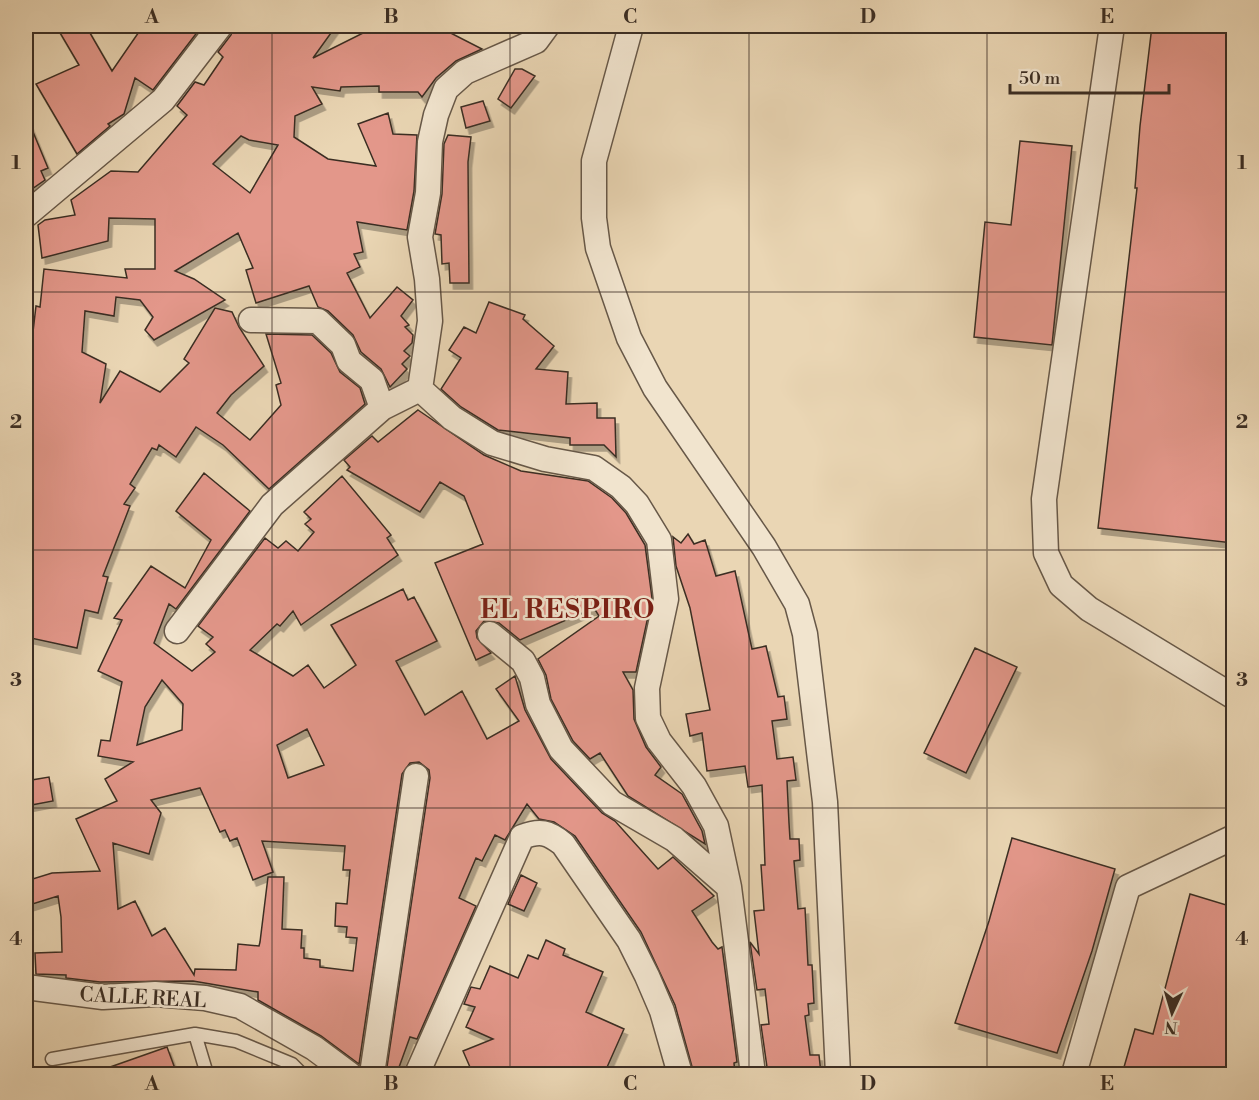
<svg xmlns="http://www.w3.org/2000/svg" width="1259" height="1100" viewBox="0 0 1259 1100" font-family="'Libre Bodoni',serif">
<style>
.building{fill:#e3978a;stroke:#3b2e24;stroke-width:1.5;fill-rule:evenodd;filter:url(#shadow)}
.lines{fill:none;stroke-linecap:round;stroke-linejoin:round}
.lane-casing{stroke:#675848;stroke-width:15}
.street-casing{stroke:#675848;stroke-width:27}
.lane{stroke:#f1e4ce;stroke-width:12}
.street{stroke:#f1e4ce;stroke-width:24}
.grid{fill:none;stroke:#3b2e24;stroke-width:1.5;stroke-opacity:0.55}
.labels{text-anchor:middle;stroke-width:5;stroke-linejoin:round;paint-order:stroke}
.street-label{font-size:20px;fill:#3b2e24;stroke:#f1e4ce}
.district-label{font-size:26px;font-weight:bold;letter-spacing:1.5px;fill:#7a1f14;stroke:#f1e4ce}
.neatline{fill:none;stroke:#3b2e24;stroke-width:2}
.grid-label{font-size:20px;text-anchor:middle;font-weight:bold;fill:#3b2e24}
</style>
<defs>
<filter id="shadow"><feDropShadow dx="3.5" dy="6" stdDeviation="0" flood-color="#0004"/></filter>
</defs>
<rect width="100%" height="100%" fill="#ead6b4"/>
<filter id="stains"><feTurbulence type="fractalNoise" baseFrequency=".00333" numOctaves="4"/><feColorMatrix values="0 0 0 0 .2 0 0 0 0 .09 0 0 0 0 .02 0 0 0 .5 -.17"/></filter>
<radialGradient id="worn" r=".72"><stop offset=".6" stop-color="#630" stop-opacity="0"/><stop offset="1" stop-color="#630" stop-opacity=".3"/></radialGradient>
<!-- building -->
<path class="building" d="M56 26H86L112 71 143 26H202L153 90 135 78 124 114 108 124 110 126 77 154 36 84 79 65Z
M234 26H336L313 58 377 26H437L482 49 456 61 436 78 422 97 418 92H379V86L341 87 340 91 312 87 322 104 295 116 294 137 328 159 376 166 358 124 388 113 393 134 417 135 414 191 407 230 357 222 363 252 354 254 360 267 347 273 370 318 397 287 413 300 401 316 409 325 405 327 413 335 412 343 404 351 410 356 402 364 407 369 390 387 381 369 361 352 353 335 328 311 318 307 309 286 256 303 246 270 253 268 238 233 175 271 194 279 225 300 154 340 145 330 153 317 140 300 116 297 114 316 85 311 82 352 106 364 100 403 120 371 160 392 189 363 184 359 215 308 232 312 239 327 264 366 231 395 217 413 250 440 281 405 276 385 281 383 266 334 312 335 331 353 340 372 360 388 365 404 269 489 223 445 196 427 176 457 159 445 157 450 152 448 130 484 135 488 124 504 130 506 103 576 108 577 98 613 85 610 77 648 26 637V392L36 306 40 307 44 269 127 278 125 269H155V219L109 218 108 241 42 258 38 225 45 220 75 215 71 200 111 171 138 172 187 115 177 106 195 82 204 85 223 57 218 52 231 35ZM241 136 249 140 278 145 250 193 213 164Z
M1152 26H1233V543L1098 528 1137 188H1135L1140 126Z
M515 69H522L535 76 511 108 498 99Z
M483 101 490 121 466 128 461 107Z
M26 115 48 168 41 171 45 180 26 193Z
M448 135 471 137 468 162 469 283H450L449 263 442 264 441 235 435 234 442 194 444 144Z
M1020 141 1072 146 1052 345 974 337 985 222 1011 225Z
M489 302 525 315 523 319 554 346 536 369 568 372 566 404 597 403V418H615L616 457 604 445H570V438L498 430 461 407 441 389 461 358 449 350 464 327 476 333Z
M418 410 484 455 521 471 588 481 612 498 626 513 645 545 652 598 636 672H623L633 690 634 719 646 747 661 767 655 775 682 794 702 831 705 844 628 796 600 753 590 759 573 741 551 699 546 675 538 659 599 616 594 608 520 640 499 623 484 621 476 631 477 638 491 653 476 660 435 563 483 544 464 496 440 482 420 512 347 470 350 467 344 460 372 436 378 442Z
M204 473 250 511 176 609 169 604 154 643 192 671 215 652 206 644 213 637 198 626 265 538 278 548 286 541 298 551 314 532 305 524 311 519 304 512 342 476 391 535 387 538 398 555 301 625 293 611 280 626 277 624 250 650 293 676 308 665 324 688 356 665 331 625 403 589 408 600 414 597 437 641 396 661 425 715 462 691 487 739 519 721 496 689 515 676 525 710 551 759 602 813 615 821 658 869 673 857 714 896 692 911 712 942 718 949 722 947 737 1062 734 1063 735 1074H694L675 1005 641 932 575 836 554 822 539 819 527 804 505 840 495 835 482 861 476 858 459 898 476 906 417 1039 410 1037 398 1070 387 1067 430 778 429 770 419 762 410 763 402 774 359 1064 321 1036 258 1000V992L193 981 100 982 66 978V975L36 974 35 953 62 952 61 917 58 896 26 906V881L52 873 100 871 76 819 117 801 105 779 133 762 98 756 101 740 110 741 122 682 98 671 122 620 114 618 151 566 185 588 211 540 176 511ZM162 680 183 704 182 730 137 745 145 707ZM307 729 324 765 288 778 277 745ZM200 788 220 832 225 830 230 841 237 838 253 880 273 872 262 841 345 846 343 870H350L347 904 336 903 335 926 347 927 346 937 357 938 353 971 320 967V960L304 958V948H301L302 930 282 929 284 877H268L260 942 259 946 238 944 236 970 195 969 194 975 165 928 152 936 135 901 118 909 113 843 149 854 161 813 151 800Z
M688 534 694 544 705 540 716 576 735 571 752 649 766 646 778 697 784 696 787 719 772 721 777 759 793 757 796 780 787 781 789 823 790 839H799L800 860 794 861 798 909 805 908 808 965H812L814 1003 808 1004 809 1015 805 1016 810 1055H819L821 1074H768L761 1025 769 1024 765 989 757 990 750 942 759 954 754 911 764 910 761 865H765L762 785 748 787 745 766 707 771 702 733 690 736 686 714 710 710 690 608 676 566 673 537 681 543Z
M975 648 1017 667 966 773 924 753Z
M49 777 53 801 26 806V781Z
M1012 838 1115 869 1092 951 1057 1053 955 1023 989 921Z
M521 875 537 883 524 911 508 904Z
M1190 894 1233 907V1074H1122L1135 1029 1153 1034Z
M546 940 565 949 563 955 603 972 586 1012 624 1029 604 1074H473L463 1051 493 1039 466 1027 475 1007 464 1004 471 987 480 989 490 966 518 978 528 955 538 959Z
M167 1047 177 1074H97L96 1072Z"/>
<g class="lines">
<!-- lane casing -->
<g class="lane-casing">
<path id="lane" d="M195 1034 207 1074
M52 1059 195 1034 236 1041 292 1064 302 1074"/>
</g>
<!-- street casing -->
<g class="street-casing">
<path id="street" d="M547 26 536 41 465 72 446 89 436 115 430 142 428 193 420 237 427 279 430 321 420 389 452 418 492 443 545 459 594 468 621 487 637 504 659 540 666 599 647 688 648 718 659 741 694 786 716 826 729 887 753 1074
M631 26 594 161V218L598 248 629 338 655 388 764 547 797 604 805 634 825 802 838 1074
M1112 26 1044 499 1046 553 1061 585 1089 609 1234 697
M26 215 163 100 220 26
M251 320 318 321 343 345 349 361 372 380 382 408
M177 631 272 505 382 408 420 389
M490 634 523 661 532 678 538 704 561 749 612 803 674 839 729 887
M26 987 103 997 155 994 205 998 240 1006 314 1048 349 1074
M372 1074 416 776
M417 1074 522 837C540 830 548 832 563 844L629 940 647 976 662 1011 680 1074
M1074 1074 1128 887 1234 837"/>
</g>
<!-- lane -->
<use href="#lane" class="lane"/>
<!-- street -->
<use href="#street" class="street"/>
</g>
<!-- grid -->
<path class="grid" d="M272 26V1074M510 26V1074M749 26V1074M987 26V1074M26 292H1234M26 550H1234M26 808H1234"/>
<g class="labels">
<!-- street labels -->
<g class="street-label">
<text transform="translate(143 997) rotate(3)" y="7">CALLE REAL</text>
</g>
<!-- district labels -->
<g class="district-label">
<text x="568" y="618">EL RESPIRO</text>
</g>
</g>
<!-- margin -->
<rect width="1259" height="1100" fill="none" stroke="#ead6b4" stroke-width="66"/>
<!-- north arrow -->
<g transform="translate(1172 1013) rotate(184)" stroke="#f1e4ce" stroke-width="4.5" paint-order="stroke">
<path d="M0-4.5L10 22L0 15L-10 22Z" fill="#3b2e24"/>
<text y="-9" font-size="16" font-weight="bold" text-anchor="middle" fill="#3b2e24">N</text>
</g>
<!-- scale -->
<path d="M1010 84v9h159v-9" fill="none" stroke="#3b2e24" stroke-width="3"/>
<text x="1019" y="84" font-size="18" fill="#3b2e24" stroke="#f1e4ce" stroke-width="4.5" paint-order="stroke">50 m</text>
<rect x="33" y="33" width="1193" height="1034" class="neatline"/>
<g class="grid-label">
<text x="152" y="23">A</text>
<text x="391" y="23">B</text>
<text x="630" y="23">C</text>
<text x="868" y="23">D</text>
<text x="1107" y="23">E</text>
<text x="16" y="169">1</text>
<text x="1242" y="169">1</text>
<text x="16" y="428">2</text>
<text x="1242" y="428">2</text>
<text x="16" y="686">3</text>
<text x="1242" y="686">3</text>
<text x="16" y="945">4</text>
<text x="1242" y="945">4</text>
<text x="152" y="1090">A</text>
<text x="391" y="1090">B</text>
<text x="630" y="1090">C</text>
<text x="868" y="1090">D</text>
<text x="1107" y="1090">E</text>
</g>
<rect width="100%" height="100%" filter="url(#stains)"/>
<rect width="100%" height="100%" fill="url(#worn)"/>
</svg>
